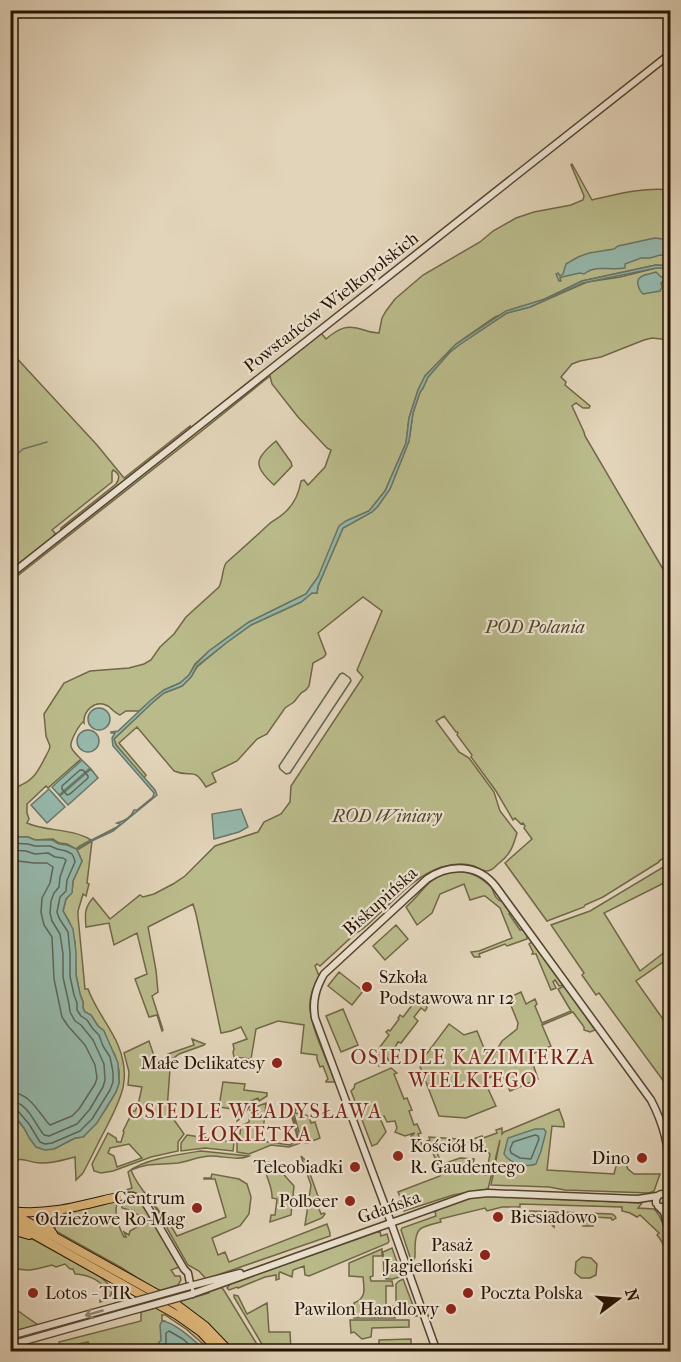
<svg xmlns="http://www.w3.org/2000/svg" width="681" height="1362" viewBox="0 0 681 1362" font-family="'IM FELL French Canon',serif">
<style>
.green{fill:#babb8b;stroke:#706746;stroke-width:1.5;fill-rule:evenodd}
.water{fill:#95b8ab;stroke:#697667;stroke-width:1.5}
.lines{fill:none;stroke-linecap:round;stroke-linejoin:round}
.shore{stroke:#5e6656;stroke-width:1.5}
.stream{stroke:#697667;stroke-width:1.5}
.minor-casing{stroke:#55432e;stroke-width:9}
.major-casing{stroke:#261300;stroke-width:10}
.minor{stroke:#ece3d2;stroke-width:6}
.major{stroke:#e1ba7c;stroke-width:8}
.minor-bridge-casing{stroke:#55432e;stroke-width:9;stroke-linecap:butt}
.minor-bridge{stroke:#ece3d2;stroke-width:6}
.oneway{stroke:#938574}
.poi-dot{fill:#8f2418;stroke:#ece3d2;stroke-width:2}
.labels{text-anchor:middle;stroke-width:4.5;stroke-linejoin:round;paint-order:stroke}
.street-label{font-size:18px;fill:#261300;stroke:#ece3d2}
.park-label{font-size:18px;font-style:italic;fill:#52452a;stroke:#ece3d2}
.poi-label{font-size:18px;fill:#261300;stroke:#ece3d2;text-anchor:end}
.neighbourhood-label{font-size:20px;letter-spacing:1.5px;fill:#7a1f14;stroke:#ece3d2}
</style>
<rect width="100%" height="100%" fill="#e2d4b9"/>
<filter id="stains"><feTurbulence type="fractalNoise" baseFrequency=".00333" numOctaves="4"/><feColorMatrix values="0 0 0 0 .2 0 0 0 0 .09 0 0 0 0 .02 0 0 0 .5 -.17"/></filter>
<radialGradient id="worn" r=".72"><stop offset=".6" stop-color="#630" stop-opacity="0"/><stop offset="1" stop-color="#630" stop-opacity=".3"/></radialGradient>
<!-- green -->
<path class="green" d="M572 164 592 200C618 194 643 187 670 190V266L656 265 582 281 545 299 495 317 456 344 425 376 418 390 409 418 406 443 385 491 369 511 346 521 318 577 306 594 249 622 209 651 195 664 189 675 180 683 164 690 139 711H126L120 715C115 713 112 709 108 706 95 699 83 711 84 723L83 722C79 725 70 741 71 746 71 750 78 756 81 759L48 788 46 786 27 804V813L29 819 27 823C47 832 72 828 91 840L80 846 76 849 67 844 59 843 53 839 35 840 28 837H11V789C35 782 38 771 49 750L50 746 46 736 44 714 64 683 90 671 129 668 144 664 151 660 160 647 174 634 186 617 219 587C223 579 222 570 226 563 241 550 254 538 268 525 273 520 279 518 283 514 294 505 299 494 301 481L304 480 308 485 325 467 331 450 327 448 298 417 272 384 270 376 198 434 11 581V578L321 333 326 339C339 328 347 324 364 330 369 332 373 333 379 333L382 318 386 311 395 299 423 275 480 242 493 231 516 218 534 212 571 205 583 200 584 196 571 165Z
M663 267 670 268V340L652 338 644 340 601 357 580 361 572 364 561 377 566 382 565 385 590 406 589 408H583L576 403 572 406 584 432 585 436 670 581V854L659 861V862L603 897 585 905 584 907 547 921 505 863 532 839 524 828 525 826 523 823 521 824 515 818 513 820 496 791 471 757 472 755 457 735 458 733 457 732H456L444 716 436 721 459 752 469 758 494 792 500 811 517 833C513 847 510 855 498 864 495 867 492 871 487 871 482 871 478 868 474 866 464 863 452 864 442 867 417 875 398 896 380 913L378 912 379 914C372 920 365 929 356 933L320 966 317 964 315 966 319 976C314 985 309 997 310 1008 311 1029 328 1062 335 1082H326V1081L328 1079 323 1066 320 1067 317 1059V1055L301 1053 304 1025 278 1021 256 1029 251 1059 234 1057 233 1052 234 1049 233 1044 247 1039 241 1027 231 1031 221 1033 196 914 193 904 148 927 156 970 158 992 152 996 163 1030 162 1031 157 1015 149 1017 135 979 147 974 137 933 114 945 109 923 86 927C85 915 84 908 93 898L110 919 140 895 143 897 154 894 173 884 185 876 215 846 258 832 264 822 281 814 290 802 291 786 363 677 357 670 382 611 363 597 318 633 326 654 324 657 313 663 309 686 306 690 301 693 294 702 285 708 267 734 257 739 237 761 212 773 216 782 206 787C192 765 193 779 174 771L137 727 119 743 146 775 144 778 116 745 114 739 153 702 164 693 182 686 191 677 197 667 226 643 251 625 301 602 312 593H317L318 586 343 528 372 512 378 506 390 489 409 441 413 413 420 392 423 388 428 377 449 353 459 345 507 313 530 307 587 282 620 277 656 268Z
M11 352 97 445 124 478 190 426V429L60 533 61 528 116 484C120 478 120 474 113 470L112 472V482L52 530 55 533 52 539 11 572Z
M276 441 291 462 292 466 274 485C253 466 254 459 276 441Z
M92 841 87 883 89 884 86 896 83 894 78 911V916L85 989H88C95 1009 110 1026 118 1045 132 1079 121 1098 106 1128 98 1143 91 1158 83 1173L76 1180 75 1157C63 1160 52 1164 40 1163 26 1162 26 1157 11 1161L10 1111 24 1128 30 1139 54 1149 75 1138 83 1137 105 1110 116 1092 119 1083V1070L115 1055 108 1043 104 1031 98 1026 91 1015 85 1012 83 1008V1002L80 994 76 975 75 942 69 921 63 911 66 899 72 892 73 881 82 861 77 850Z
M665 866 670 867V880L604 913 640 971 670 948 663 962 636 981 670 1029V1090L599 993 596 995 582 975 584 973 551 925 590 911Z
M455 871C471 872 479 876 490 886H491C494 893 495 900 503 902L505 906 510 912 509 914 520 930 523 929 527 936V939L507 946 505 944 479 954 480 957H474L471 952 479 951 512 938 500 908 485 896H483L470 900 464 884 440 894 432 913 417 925 406 907C425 891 427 876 455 871Z
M396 925 408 939 385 960 373 946Z
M532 942 563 985 559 986 555 980 553 982 556 988 551 990 536 954H532L533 952 529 944Z
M339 972 363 991 352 1005 328 986Z
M564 986 595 1030 590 1032 584 1030V1027L573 1012 542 1025 551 1046 530 1055 538 1079 510 1091 501 1072 484 1080 496 1106 466 1118 439 1116 419 1064 449 1024 464 1035 477 1031 486 1053 488 1052 492 1058 502 1041 517 1029 518 1023 508 998 521 992 526 1004 535 999 537 1004 535 1006 542 1023 571 1011 558 989Z
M412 994 426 1005 427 1008 425 1011 421 1008 414 1017 418 1021 401 1043 398 1042 391 1054 394 1056 390 1063 385 1054 381 1058 383 1064 379 1066 378 1060 373 1056 389 1035 386 1032 388 1030 390 1031 399 1019 398 1018 400 1015 403 1017 413 1004 407 999Z
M343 1009 358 1045 341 1052 326 1016Z
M192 1039 205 1044 204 1045 179 1054 174 1058 170 1069 167 1110 184 1134 178 1142V1151L151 1157 113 1171 101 1173 94 1171 92 1164 108 1133 116 1138 117 1142H121L124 1132 123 1131 133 1111H135L138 1105 142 1087 128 1085 129 1072 124 1053 149 1041 155 1059 162 1061 170 1059 168 1054 194 1045ZM129 1144 142 1158 117 1167 114 1156 108 1153 110 1148Z
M391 1068 397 1073 394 1074 404 1099 407 1098 412 1110 409 1111 414 1125 417 1124 421 1133 418 1134 422 1145 425 1144 426 1146 414 1150 411 1141V1136L414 1134V1133L405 1136 395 1132 397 1128 395 1121 387 1122 384 1116 380 1118 386 1132 377 1144 372 1146 351 1091 354 1088 355 1084Z
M223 1082 245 1084 244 1090 267 1093V1096L259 1101 258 1098 249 1102 250 1106 240 1119 237 1121 238 1110 219 1107Z
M266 1103 262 1141 290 1145 298 1140 289 1106 294 1120 300 1143 289 1147 271 1145 249 1154 237 1152V1135L240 1134 241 1126 249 1122 250 1110 255 1107Z
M292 1108 296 1109 295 1113 309 1116 311 1123 315 1122 320 1138 307 1143 302 1142Z
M559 1109 564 1123V1127L552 1126 547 1170 614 1174 618 1159 623 1157 628 1169 634 1174H660L654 1191 649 1193 565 1190 549 1187 491 1185 500 1140 488 1189 453 1195 404 1211V1207L398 1192 440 1176 441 1172 432 1151 433 1150 427 1141 430 1140 429 1137 458 1139 459 1141 436 1150 440 1160 443 1164 460 1158 474 1159 472 1171 486 1175 490 1154 478 1143 469 1142 470 1140 482 1136 483 1138 497 1133 496 1130 502 1128V1134L504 1132Z
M187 1135 234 1142 233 1151 205 1148 181 1151V1143Z
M201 1151 249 1156C238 1161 224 1156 211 1156 199 1156 190 1161 178 1163 160 1165 149 1162 131 1170 137 1187 152 1200 162 1215L164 1214 177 1236 226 1217 215 1179H204V1178H211L212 1174 239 1179 247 1184 251 1197 249 1214 240 1226 212 1238 218 1255 225 1252 229 1262 327 1224 330 1233V1236L206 1279 199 1271 188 1265 155 1207C145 1194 135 1191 120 1192L132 1188 128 1172C142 1159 182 1154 201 1151Z
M301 1156 305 1160 319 1199 316 1201 321 1214 324 1213 325 1214 322 1218 305 1225 311 1185Z
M267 1162H268L277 1167 294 1186 291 1215 270 1222 271 1215H275L277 1199 272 1198C273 1184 262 1174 267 1162Z
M488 1196 642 1203 638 1208 654 1209C671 1225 670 1275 670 1297H664V1291L669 1290V1275L665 1274C666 1260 668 1247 657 1235L659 1233 640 1215 637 1217 630 1213 622 1211V1207L520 1204V1207H502L487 1211 485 1208 440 1219 441 1222C420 1227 415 1227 415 1249 415 1255 416 1258 412 1263L401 1230 402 1228 436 1216 435 1212C448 1201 471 1197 488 1196Z
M126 1198 133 1199 142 1204 172 1252 179 1267 171 1270 175 1276H180L181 1280 178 1285 158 1291 122 1268 52 1229 48 1220 52 1216V1226L55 1228 57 1214 114 1201 117 1203C114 1216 118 1225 124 1237H126L124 1232 129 1235 130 1231 144 1223 141 1216 136 1214 134 1211 131 1213 129 1210 122 1208 121 1202Z
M530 1211 612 1214 615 1216 616 1218 613 1220H612L611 1218 594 1217 593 1226H583V1217L555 1216 554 1227 544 1217 537 1216 535 1219 533 1218Z
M380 1231 381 1236 387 1234 389 1241 388 1243 309 1276 305 1275 304 1266 293 1270 292 1277 280 1272 279 1273V1279L276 1280V1275L265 1277 238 1288 237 1287 229 1290 227 1288 230 1284Z
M10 1235 27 1236 99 1276C111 1285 120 1295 100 1302V1300L103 1298C103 1295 104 1291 103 1288 101 1279 83 1274 75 1274L73 1269H70L65 1264 56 1267 52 1265C37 1269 26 1273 11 1267Z
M392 1248 402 1276 393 1279H386L384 1276 383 1252Z
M382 1249V1256H373V1276L370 1277 371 1281H392L393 1286H386V1306H395V1318H354V1303C367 1298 364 1288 363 1277L349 1276V1263Z
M582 1257 591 1258 597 1264 596 1275 590 1278H581L575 1273 576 1262Z
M403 1279 417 1316H396V1284L399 1281Z
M220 1287 223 1289 225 1292 261 1351H234L207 1325 178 1302 209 1293V1291Z
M234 1295 238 1296 247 1314 267 1303 269 1332H290L291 1351H266L234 1297Z
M11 1306 38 1325 11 1333Z
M159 1307 200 1335 217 1351H211L186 1329 165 1315H162V1321H165L163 1351H90L88 1342 61 1348 59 1342 141 1321V1312Z
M350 1320H409V1327L372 1328 371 1337 362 1339 354 1332 351 1333Z
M411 1339V1351H379V1340Z"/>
<!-- water -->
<path class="water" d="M655 238 670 240V256L660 255 650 258H641L625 264V268C610 271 597 264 584 274L580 273 562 277 560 278 561 281H559L556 274 558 273 560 276 563 274 566 264 578 257 589 253 614 249 618 246Z
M656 265 670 266V268H656L583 283 530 307 507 313 459 345 450 352 428 377 423 388 420 392 413 413 409 441 390 489 378 506 372 512 343 528 318 586 317 593H312L301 602 251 625 226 643 197 666 191 677 182 686 164 693 153 702 114 739 116 745 155 790 157 795 113 831 81 846 77 850 82 861 73 881 72 893 66 899 63 911 73 929 76 952V975L80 994 83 1002V1008L85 1012 91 1015 98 1026 104 1031 118 1063 119 1083 116 1092 97 1123 83 1137 75 1138 54 1149 45 1150 36 1147 30 1139 24 1128 11 1111V837H28L35 840H52L59 844 67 845 76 849 80 846 117 827 120 824 117 823C125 821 132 816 134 810H137L153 797 154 793 113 746 112 738 115 733H111V732L118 731 151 700 164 690 180 683 189 675 195 665 209 651 249 622 306 594 318 577 339 526 346 521 369 511 385 491 406 443 409 418 418 390 425 376 456 344 506 311 545 299 582 281Z
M656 272 661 277 670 275V278H666L661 283 662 287 660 291 643 294C639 290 640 291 638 285 636 274 648 275 656 272Z
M88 719a11 11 0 1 1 22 0a11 11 0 1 1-22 0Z
M77 741a11 11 0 1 1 22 0a11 11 0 1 1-22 0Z
M82 760 90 768 59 795 52 787Z
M91 769 98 778 68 805 60 796Z
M49 789 65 807 47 823 31 805Z
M241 809 248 827 239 832 214 839 212 814Z
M535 1129H544L546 1132 541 1151 536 1164C526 1168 509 1163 504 1154L508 1138Z
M162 1321C175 1322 196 1342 206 1351H153L161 1340 160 1325Z"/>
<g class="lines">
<!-- shore -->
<path class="shore" d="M343 673 350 678 351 681 290 773 286 774 280 769 279 766 340 674Z
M80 770H83L88 776V778L70 794 67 795 62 789V786Z
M10 843 28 844 35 846H50L57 849 66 851 72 854 74 858 75 862 67 880 66 891 60 897 57 912 59 918 68 932 70 953V976L74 995 77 1003V1010L81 1016 87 1020 93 1029 99 1035 103 1046 110 1057 113 1072V1082L110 1090 92 1119 80 1131 52 1143 45 1144 40 1142 29 1124 18 1111 10 1109
M10 850 26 851 35 854 48 853 55 857 63 858 66 860 60 877 59 887 54 893 51 901 50 913 52 921 60 934 63 954V977L69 1004 70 1012 75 1021 81 1025 93 1040 104 1064 105 1080 103 1087 90 1109 77 1124 49 1136 44 1135C34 1123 28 1102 10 1101
M10 860 34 863H47L53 867 50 883 42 898 41 912 44 925 52 937 54 979 62 1017 68 1026 85 1045 95 1065 97 1078 95 1084 79 1109 72 1116 50 1125C46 1122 45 1118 41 1114 33 1103 25 1093 10 1092
M535 1135 538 1136 539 1139 531 1159 520 1158 511 1153 510 1149 513 1142Z
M160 1352 166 1343V1333L169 1331 183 1339 197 1352"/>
<!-- stream -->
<path class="stream" d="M10 460 23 449 47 442"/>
<!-- minor casing -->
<g class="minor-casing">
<path id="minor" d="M10 575 670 54
M117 1197 133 1196 146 1204 184 1269 188 1273 192 1294 469 1195 488 1193 638 1199 657 1196
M656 1203C655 1191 670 1191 669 1203L666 1207H660
M658 1206 664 1212 670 1235
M190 1286 240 1273
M10 1345 120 1314
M437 1352 385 1206 315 1018C312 1001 316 988 324 974L427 879C450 863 479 864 496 887L651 1100C664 1125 671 1153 669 1181 669 1186 667 1191 667 1195"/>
</g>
<!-- major casing -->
<g class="major-casing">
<path id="major" d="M12 1211C47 1216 83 1205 117 1197
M53 1211 47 1218 46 1224 53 1234
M10 1212 177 1305 205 1326 230 1352
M10 1221 177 1315 201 1332 220 1352
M10 1234 19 1232 29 1235"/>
</g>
<!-- minor -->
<use href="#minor" class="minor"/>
<!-- major -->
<use href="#major" class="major"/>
<!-- minor-bridge casing -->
<g class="minor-bridge-casing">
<path id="minor-bridge" d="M120 1314 192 1294
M10 1336 190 1286"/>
</g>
<!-- minor-bridge -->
<use href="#minor-bridge" class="minor-bridge"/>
</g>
<!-- one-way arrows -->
<defs><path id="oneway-shaft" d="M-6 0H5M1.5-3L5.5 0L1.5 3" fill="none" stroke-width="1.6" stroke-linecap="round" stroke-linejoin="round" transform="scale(1.5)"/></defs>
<use class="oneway" href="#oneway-shaft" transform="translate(94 1313) rotate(164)"/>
<!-- markers -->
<g class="poi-dot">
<circle cx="367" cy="987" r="6"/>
<circle cx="277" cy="1063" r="6"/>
<circle cx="398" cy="1156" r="6"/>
<circle cx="642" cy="1158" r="6"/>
<circle cx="355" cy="1167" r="6"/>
<circle cx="350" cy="1201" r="6"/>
<circle cx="197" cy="1208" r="6"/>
<circle cx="498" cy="1217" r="6"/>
<circle cx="485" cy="1255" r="6"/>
<circle cx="33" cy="1293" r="6"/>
<circle cx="468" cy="1293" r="6"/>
<circle cx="451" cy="1309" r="6"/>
</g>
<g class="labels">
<!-- street labels -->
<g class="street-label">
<text transform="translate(331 302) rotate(-38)" y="6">Powstańców Wielkopolskich</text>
<text transform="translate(380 901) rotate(-42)" y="6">Biskupińska</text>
<text transform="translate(389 1207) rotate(-20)" y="6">Gdańska</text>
</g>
<!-- park labels -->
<g class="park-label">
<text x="535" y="633">POD Polania</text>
<text x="387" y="822">ROD Winiary</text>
</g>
<!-- poi labels -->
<g class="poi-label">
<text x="379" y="983" text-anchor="start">Szkoła<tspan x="379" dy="21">Podstawowa nr 12</tspan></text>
<text x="265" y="1069">Małe Delikatesy</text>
<text x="410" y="1152" text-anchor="start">Kościół bł.<tspan x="410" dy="21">R. Gaudentego</tspan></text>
<text x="630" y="1164">Dino</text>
<text x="343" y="1173">Teleobiadki</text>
<text x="185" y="1204">Centrum<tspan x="185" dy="21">Odzieżowe Ro-Mag</tspan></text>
<text x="338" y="1207">Polbeer</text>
<text x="510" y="1223" text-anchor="start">Biesiadowo</text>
<text x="473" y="1251">Pasaż<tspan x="473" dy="21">Jagielloński</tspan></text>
<text x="45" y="1299" text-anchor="start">Lotos - TIR</text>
<text x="480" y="1299" text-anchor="start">Poczta Polska</text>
<text x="439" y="1315">Pawilon Handlowy</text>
</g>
<!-- neighbourhood labels -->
<g class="neighbourhood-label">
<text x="473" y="1064">OSIEDLE KAZIMIERZA<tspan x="473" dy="23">WIELKIEGO</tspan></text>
<text x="255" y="1118">OSIEDLE WŁADYSŁAWA<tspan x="255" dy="23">ŁOKIETKA</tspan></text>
</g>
</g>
<!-- margin -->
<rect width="681" height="1362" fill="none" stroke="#e2d4b9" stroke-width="36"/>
<rect x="12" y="12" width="657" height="1338" fill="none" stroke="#261300" stroke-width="3"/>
<rect x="18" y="18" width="645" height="1326" fill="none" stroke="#261300" stroke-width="1.5"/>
<!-- north arrow -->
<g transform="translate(618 1299) rotate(74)" stroke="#ece3d2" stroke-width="4.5" paint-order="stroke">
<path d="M0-4.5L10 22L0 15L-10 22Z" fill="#261300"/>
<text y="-9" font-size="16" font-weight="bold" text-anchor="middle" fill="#261300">N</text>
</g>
<rect width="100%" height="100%" filter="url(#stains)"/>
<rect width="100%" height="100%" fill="url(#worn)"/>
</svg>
